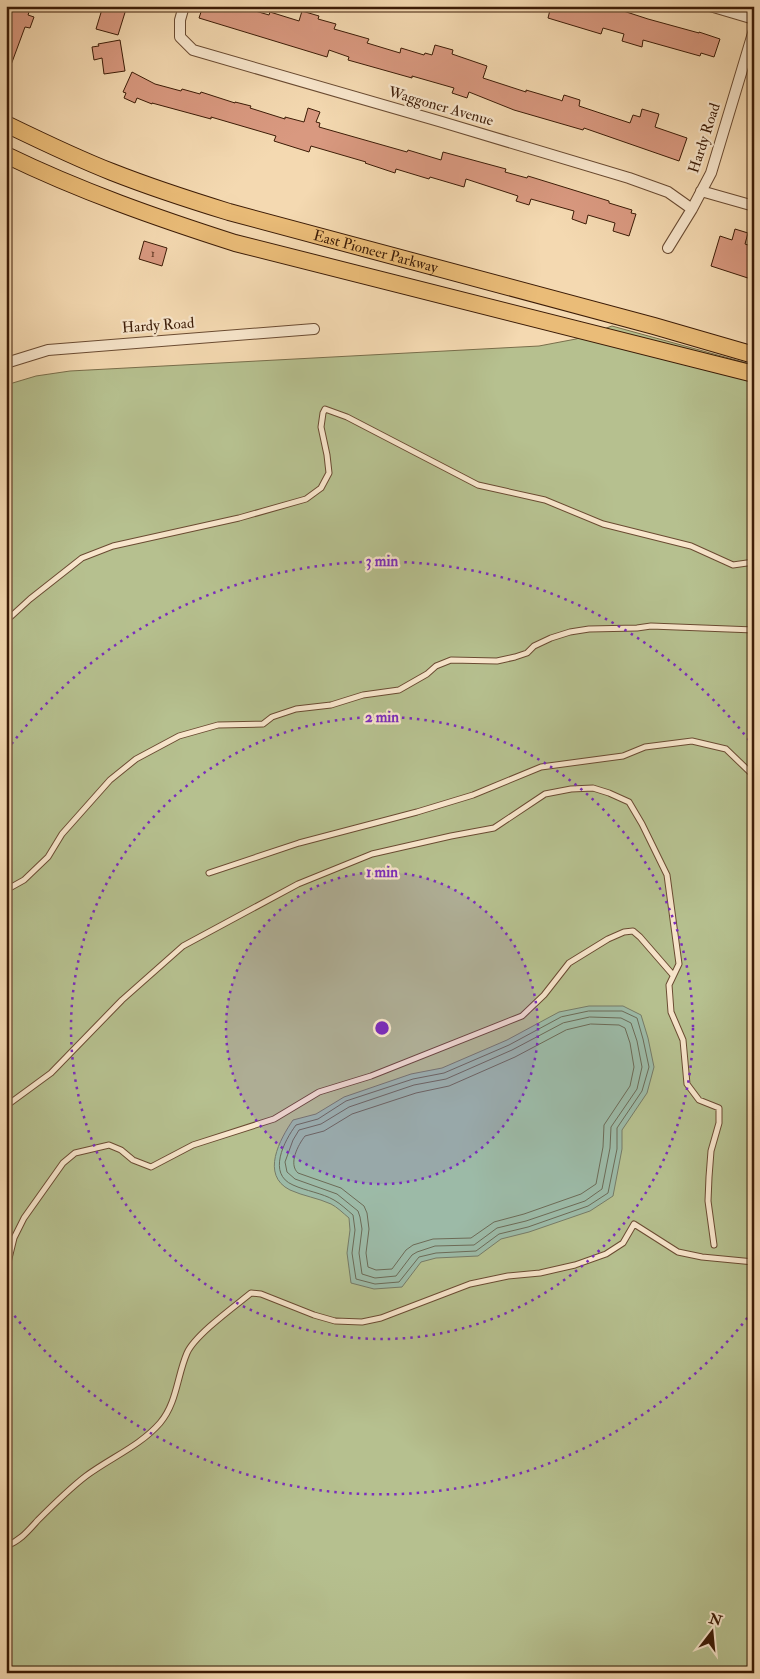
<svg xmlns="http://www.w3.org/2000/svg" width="760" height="1679" viewBox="0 0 760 1679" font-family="'IM FELL Double Pica',serif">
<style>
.green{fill:#b6c08f;stroke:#796e4b}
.water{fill:#9cbaa7;stroke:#767b67}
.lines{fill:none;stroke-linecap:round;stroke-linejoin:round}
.shore{stroke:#6c6b57;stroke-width:1}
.building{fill:#d99980;stroke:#3c1c07}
.service-casing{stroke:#6a4b32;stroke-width:7}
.minor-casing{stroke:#6a4b32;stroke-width:12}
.primary-casing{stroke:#3c1c07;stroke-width:18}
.service{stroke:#f8e6cc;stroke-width:5}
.minor{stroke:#f8e6cc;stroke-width:10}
.primary{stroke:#eabc78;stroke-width:16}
.ring{fill:none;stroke:#7b2cbf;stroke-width:2.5;stroke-dasharray:2.5 5}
.labels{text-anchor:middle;stroke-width:4.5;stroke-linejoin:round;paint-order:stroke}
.number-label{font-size:12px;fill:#633b25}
.street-label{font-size:15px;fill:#3c1c07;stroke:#f8e6cc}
.centre{fill:#7b2cbf;stroke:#f8e6cc;stroke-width:2.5}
.ring-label{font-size:15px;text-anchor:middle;font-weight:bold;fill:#7b2cbf;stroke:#f8e6cc;stroke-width:4.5;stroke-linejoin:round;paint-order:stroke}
</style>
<rect width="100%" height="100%" fill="#f4d9b1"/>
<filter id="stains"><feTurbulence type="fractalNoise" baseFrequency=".004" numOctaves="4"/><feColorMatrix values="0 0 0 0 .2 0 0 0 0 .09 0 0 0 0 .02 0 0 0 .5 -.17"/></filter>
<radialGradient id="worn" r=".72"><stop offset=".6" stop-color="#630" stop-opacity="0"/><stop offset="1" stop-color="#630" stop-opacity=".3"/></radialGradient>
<!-- green -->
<path class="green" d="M612 326 754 365V1673H6V385L36 376 70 371 539 346 576 339Z"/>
<!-- water -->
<path class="water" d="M589 1006H623L641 1015 648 1038 654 1067 647 1093 622 1130V1149L613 1196 590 1211 529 1232 501 1239 478 1256 436 1258 421 1262 402 1287 374 1289 351 1283 347 1253 350 1230 349 1218C343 1213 337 1207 331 1204 318 1198 303 1196 290 1190 260 1175 280 1139 293 1120L316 1114 344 1097 411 1074 442 1068 507 1040 559 1012Z"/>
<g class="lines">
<!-- shore -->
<path class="shore" d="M589 1011H622L637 1018 643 1039 649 1067 642 1091 617 1128V1149L608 1193 588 1206 528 1227 499 1234 476 1251 436 1253 419 1257 399 1282 375 1284 356 1279 352 1253 355 1230 353 1215C347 1210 341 1204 334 1200 322 1193 306 1191 293 1185 267 1174 284 1141 296 1125L318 1119 346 1101 413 1079 444 1073 509 1045 561 1017Z
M590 1017 621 1018 631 1023 637 1041 642 1067 637 1089 611 1127 610 1148 602 1189 585 1201 526 1221 497 1228 474 1245 435 1246 417 1252 412 1255 396 1276 375 1278 362 1274 359 1253 362 1229 360 1217 358 1211 337 1194 295 1179 287 1172 285 1162 293 1140 299 1130 321 1124 349 1107 414 1085 446 1079 512 1050 563 1023Z
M591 1024 619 1025 625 1028 630 1043 634 1067 630 1086 604 1125 603 1147 596 1184 581 1194 524 1214 494 1222 471 1238 433 1239 413 1245 406 1250 392 1269 376 1270 368 1267 366 1253 369 1229 367 1213 364 1206 341 1188 298 1173C288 1164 298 1145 305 1136L324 1131 352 1114 416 1093 449 1086 515 1057 566 1030Z"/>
</g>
<!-- building -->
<path class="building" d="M6 6H31L28 15 34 17 30 28 25 27 8 73 6 72Z
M103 6H127L118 35 96 29Z
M203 6H238L269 15 270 12 299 21 302 11 319 16 318 19 336 24 334 29 369 39 367 43 400 53 401 48 424 55 425 53 432 55 435 45 453 50 452 54 487 66 483 78 526 92V90L560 100 562 101 564 95 580 100 579 106 630 123 633 115 640 117 642 109 659 114 655 127 687 138 679 161 584 128 583 130 514 110 469 92 467 98 452 93 454 88 412 76V78L348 60 349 57 329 50 327 57 199 18Z
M551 6H579L587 9 588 6H608L648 19 699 33V32L720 39 714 57 701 53 700 56 643 40 642 47 622 41 624 34 603 28 601 34 548 18Z
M120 40 125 71 104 74 102 58 94 60 92 47 99 46 98 44Z
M132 72 155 84 181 91 182 89 200 94 201 92 235 103V102L251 106 250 108 285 119V117L304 122 308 108 320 112 316 122 320 123 319 127 407 152 408 150 441 160 443 152 506 169 505 172 527 178 528 176 609 201V203L632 210 631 213 636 214 629 236 613 231 615 223 588 215 586 224 572 219 574 211 531 199 529 205 516 201 518 196 466 179 464 187 430 177 429 179 396 169 395 173 365 163 366 162 311 146 309 152 274 141 276 136 211 117V119L152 103V104L137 98 135 103 124 98 126 93 123 92Z
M735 229 748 233 745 244 754 247V280L711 266 720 236 732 240Z
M144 241 167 248 162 266 139 259Z"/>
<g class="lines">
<!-- service casing -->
<g class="service-casing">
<path id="service" d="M6 621 30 599 82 558 113 546 239 518 306 499 321 488 329 473 327 455 321 427 323 413 325 409 347 417 478 485 545 500 603 524 691 546 733 565 754 562
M209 873 299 843 417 812 473 795 541 767 623 756 645 747 692 741 726 749 754 776
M6 890 24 880 48 857 62 834 110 780 136 759 179 736 218 725 263 724 272 717 296 709 331 705 363 695 399 690 427 674 436 666 451 660 497 661 515 657 527 653 534 646 551 638 570 632 589 629 637 628 651 626 754 630
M6 1106 51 1073 122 1000 183 946 298 884 372 854 451 836 494 828 545 794 571 789 593 788 609 793 629 802 642 824 667 875 679 964 669 985 671 1012 683 1040 687 1084 699 1100 719 1108V1123L711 1151 709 1177 708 1201 714 1245
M6 1271 14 1238 24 1218 63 1163 75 1153 109 1145 121 1150 133 1160 151 1167 193 1145 274 1119 319 1092 371 1076 522 1016 544 995 569 963 608 939 624 932 633 931 640 937 673 975
M6 1546C20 1541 28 1531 38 1520 53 1505 69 1489 86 1476 110 1458 140 1446 160 1423 177 1403 177 1376 187 1353 195 1335 235 1306 251 1293L261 1294 314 1315 335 1321 362 1322 381 1318 470 1284 508 1276 540 1273 575 1265 606 1254 623 1243 634 1224 678 1252 702 1257 754 1262"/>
</g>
<!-- minor casing -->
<g class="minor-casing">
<path id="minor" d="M184 6 180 20V37L193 50 442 122 629 178 668 192 692 209
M710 6 754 19
M701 191 754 206
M668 248 692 209 711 173 754 30
M6 363 48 350 314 329"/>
</g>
<!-- primary casing -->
<g class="primary-casing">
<g id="primary">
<path id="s1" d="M6 124C41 141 76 158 112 172 150 187 190 200 229 212L654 326 754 355"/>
<path d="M6 155C80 191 157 218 235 243L754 374"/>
</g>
</g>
<!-- service -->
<use href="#service" class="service"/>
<!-- minor -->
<use href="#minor" class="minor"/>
<!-- primary -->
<use href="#primary" class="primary"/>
</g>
<!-- distance rings -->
<circle cx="382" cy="1028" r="156" fill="#7b2cbf" fill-opacity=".12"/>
<g class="ring">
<circle cx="382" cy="1028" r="156"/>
<circle cx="382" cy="1028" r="311"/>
<path d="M752 1312A467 467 0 0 1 7 1306M7 750A467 467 0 0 1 752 744"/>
</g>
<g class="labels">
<!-- number labels -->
<g class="number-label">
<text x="153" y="257">1</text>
</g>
<!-- street labels -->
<g class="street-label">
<text transform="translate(441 106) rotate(16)" y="5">Waggoner Avenue</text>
<text transform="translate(704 138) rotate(-72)" y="5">Hardy Road</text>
<text dy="5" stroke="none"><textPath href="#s1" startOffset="392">East Pioneer Parkway</textPath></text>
<text transform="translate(158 325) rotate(-4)" y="5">Hardy Road</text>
</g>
</g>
<circle cx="382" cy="1028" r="8" class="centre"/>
<g class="ring-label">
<text x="382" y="566">3 min</text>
<text x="382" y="722">2 min</text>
<text x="382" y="877">1 min</text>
</g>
<!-- margin -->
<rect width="760" height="1679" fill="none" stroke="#f4d9b1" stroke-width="25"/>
<rect x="8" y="8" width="745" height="1664" fill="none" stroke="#3c1c07" stroke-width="2.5"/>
<rect x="12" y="12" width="735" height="1654" fill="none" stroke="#3c1c07"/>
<!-- north arrow -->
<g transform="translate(712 1632) rotate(16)" stroke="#f8e6cc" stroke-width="4" paint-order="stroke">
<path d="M0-4L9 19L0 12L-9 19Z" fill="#3c1c07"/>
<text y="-8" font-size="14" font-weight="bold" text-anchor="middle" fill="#3c1c07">N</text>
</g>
<rect width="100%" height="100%" filter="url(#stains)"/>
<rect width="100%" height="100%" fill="url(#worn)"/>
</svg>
